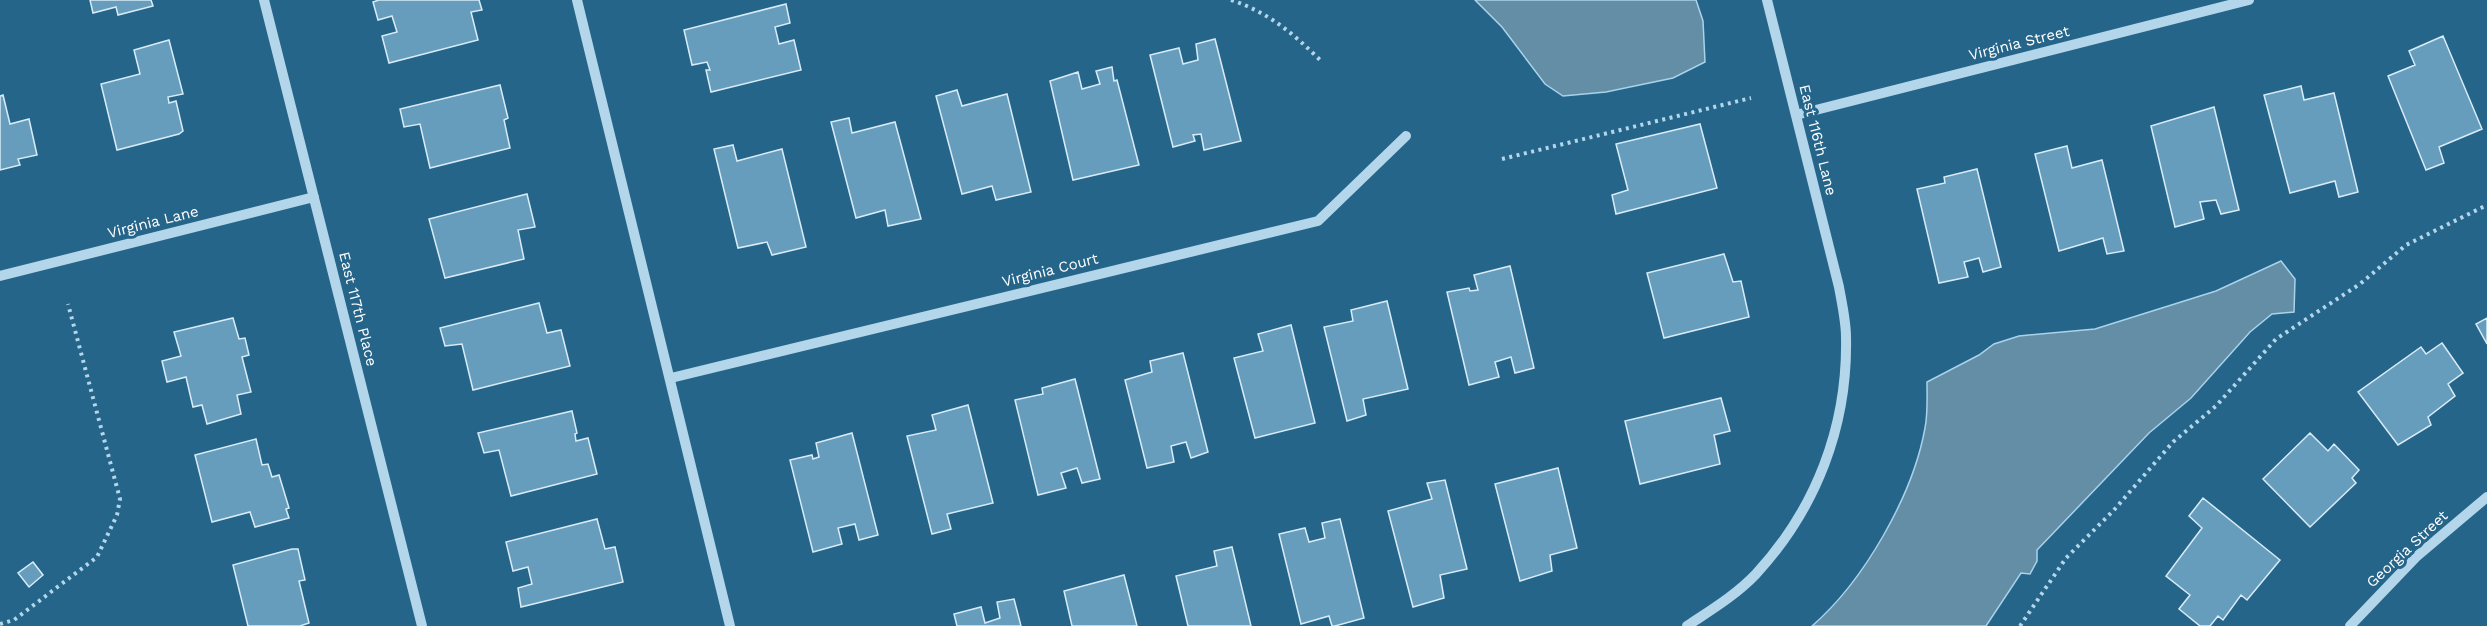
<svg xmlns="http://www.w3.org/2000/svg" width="2487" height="626" viewBox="0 0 2487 626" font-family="'Work Sans',sans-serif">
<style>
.water{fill:#648da6;stroke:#a9d3ea;stroke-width:1.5}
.building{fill:#679dbc;stroke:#d8ecf7;stroke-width:1.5}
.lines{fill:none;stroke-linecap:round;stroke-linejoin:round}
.path{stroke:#b4d6ea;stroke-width:4;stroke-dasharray:3 4.5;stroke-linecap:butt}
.minor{stroke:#b4d6ea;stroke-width:10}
.labels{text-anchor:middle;stroke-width:6;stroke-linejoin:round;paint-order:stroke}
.street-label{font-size:15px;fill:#fff;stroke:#26658a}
</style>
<rect width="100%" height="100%" fill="#26658a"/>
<!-- water -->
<path class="water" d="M1475 0H1696L1703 21 1705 62 1673 78 1606 92 1563 96 1545 84 1502 27Z
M2281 261 2295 279 2294 312 2272 314 2250 332 2191 398 2149 433 2037 550V561L2030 574 2021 573 1986 626H1812C1864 581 1913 495 1925 428 1928 413 1927 397 1927 382L1979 355 1994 344 2019 336 2095 329 2216 291Z"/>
<!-- building -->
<path class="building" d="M90 0H151L153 6 118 15 116 7 93 13Z
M379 0H479L482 10 471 12 478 40 389 63 382 36 397 32 392 16 378 20 373 2Z
M786 4 790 23 775 27 779 44 794 40 801 70 711 92 706 70H710L707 62 692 65 684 30Z
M2443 36 2482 129 2439 147 2444 163 2426 170 2388 76 2415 65 2409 51Z
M1215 39 1241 141 1204 150 1201 134 1193 135 1195 141 1173 147 1150 55 1179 48 1183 64 1198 60 1196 44Z
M169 40 183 94 168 97 169 103 176 101 183 131 179 134 117 150 101 84 140 74 134 50Z
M1112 67 1114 81 1117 80 1139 165 1073 180 1050 81 1078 72 1082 89 1100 84 1096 71Z
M500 85 508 118 504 120 510 148 430 168 420 124 404 127 400 109Z
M2301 86 2304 100 2334 93 2358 192 2339 197 2335 181 2290 193 2264 95Z
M957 90 962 106 1007 94 1031 192 996 200 992 186 962 194 936 96Z
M3 95 10 124 29 119 37 155 18 159 20 165 0 170V96Z
M2214 107 2239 210 2221 214 2216 200 2200 202 2204 219 2175 227 2151 126Z
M849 118 852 133 895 122 921 219 888 226 885 210 856 218 831 122Z
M1700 124 1717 188 1616 214 1612 195 1628 190 1616 144Z
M733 145 737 161 782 149 806 247 772 255 767 242 738 248 714 149Z
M2067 146 2072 168 2102 160 2124 251 2107 254 2103 238 2059 251 2035 154Z
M1977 169 2001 267 1983 272 1979 258 1964 262 1968 277 1939 283 1917 189 1945 183 1944 177Z
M527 194 535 227 518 230 524 259 445 278 429 219Z
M1724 254 1733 282 1741 281 1749 317 1664 338 1647 273Z
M1510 266 1534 368 1515 373 1511 357 1495 362 1499 377 1469 385 1447 292 1469 288 1470 291 1478 290 1474 275Z
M1387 301 1408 389 1363 399 1366 415 1347 421 1324 327 1353 321 1351 310Z
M539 303 547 333 561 330 570 366 473 390 462 344 445 346 440 328Z
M233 318 239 339 245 338 249 355 242 357 251 392 237 395 241 414 207 424 202 405 193 407 186 377 167 382 162 361 181 356 174 332Z
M2487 318V344L2476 324Z
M1291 325 1315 423 1255 438 1234 358 1263 351 1258 334Z
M2442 343 2463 373 2448 384 2455 396 2428 417 2431 425 2398 445 2358 392 2421 347 2426 354Z
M1183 353 1208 452 1191 458 1186 442 1171 446 1174 462 1147 468 1125 380 1152 372 1150 361Z
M1075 379 1100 479 1082 483 1077 468 1061 473 1066 488 1038 495 1015 400 1043 394 1042 388Z
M1721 398 1730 431 1714 435 1720 464 1640 484 1625 421Z
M968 405 993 503 947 514 951 529 932 534 907 436 936 430 932 415Z
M572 411 577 433 575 434 576 441 588 438 597 474 511 496 499 450 484 453 478 433Z
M852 433 878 535 859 540 855 524 838 528 842 544 813 552 790 460 812 455 813 459 819 457 816 443Z
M2310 433 2328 451 2334 444 2359 470 2352 478 2356 483 2310 527 2263 479Z
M256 439 262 465 268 464 272 477 279 475 289 508 286 509 289 518 255 527 250 512 212 522 195 455Z
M1558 468 1577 548 1550 555 1552 571 1520 581 1495 484Z
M1445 480 1467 569 1440 575 1444 598 1413 607 1388 511 1432 499 1427 483Z
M2203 498 2280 560 2247 600 2241 595 2223 620 2218 616 2210 626H2200L2179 609 2190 595 2166 576 2202 528 2189 516Z
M597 519 605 549 615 547 623 582 521 607 518 588 532 584 528 567 513 571 506 542Z
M1340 519 1364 618 1335 626H1332L1329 616 1301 624 1279 534 1305 528 1309 542 1325 538 1322 523Z
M1232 547 1251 626H1188L1176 576 1217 566 1214 551Z
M292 549H298L305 580 299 581 309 623 300 626H248L233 565Z
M33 562 43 575 29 587 18 573Z
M1124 575 1137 626H1072L1064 591Z
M1014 599 1021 626H957L954 614 981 607 985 623 1000 618 997 602Z"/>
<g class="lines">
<!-- path -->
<path class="path" d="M1231 0C1268 12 1294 34 1321 61
M1502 159 1751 98
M0 624 14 620 97 557 117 515 120 499 68 304
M2020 626 2066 558 2114 510 2173 442 2216 406 2276 339 2360 284 2406 245 2487 205"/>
<!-- minor -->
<path class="minor" d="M264 0 422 626
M577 0 730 626
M1796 115 2249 0
M0 276 314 197
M671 378 1318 221 1406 136
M1687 626C1711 610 1736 595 1756 574 1816 509 1848 426 1846 337 1846 321 1842 304 1839 287L1767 0
M2350 626 2416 557 2487 497"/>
</g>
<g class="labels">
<!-- street labels -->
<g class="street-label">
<text transform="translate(2019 43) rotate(-14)" y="5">Virginia Street</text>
<text transform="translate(1818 140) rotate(76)" y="5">East 116th Lane</text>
<text transform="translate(153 222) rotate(-14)" y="5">Virginia Lane</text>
<text transform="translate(1050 270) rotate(-14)" y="5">Virginia Court</text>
<text transform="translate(358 309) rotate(76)" y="5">East 117th Place</text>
<text transform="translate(2407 549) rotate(-43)" y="5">Georgia Street</text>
</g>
</g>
</svg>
